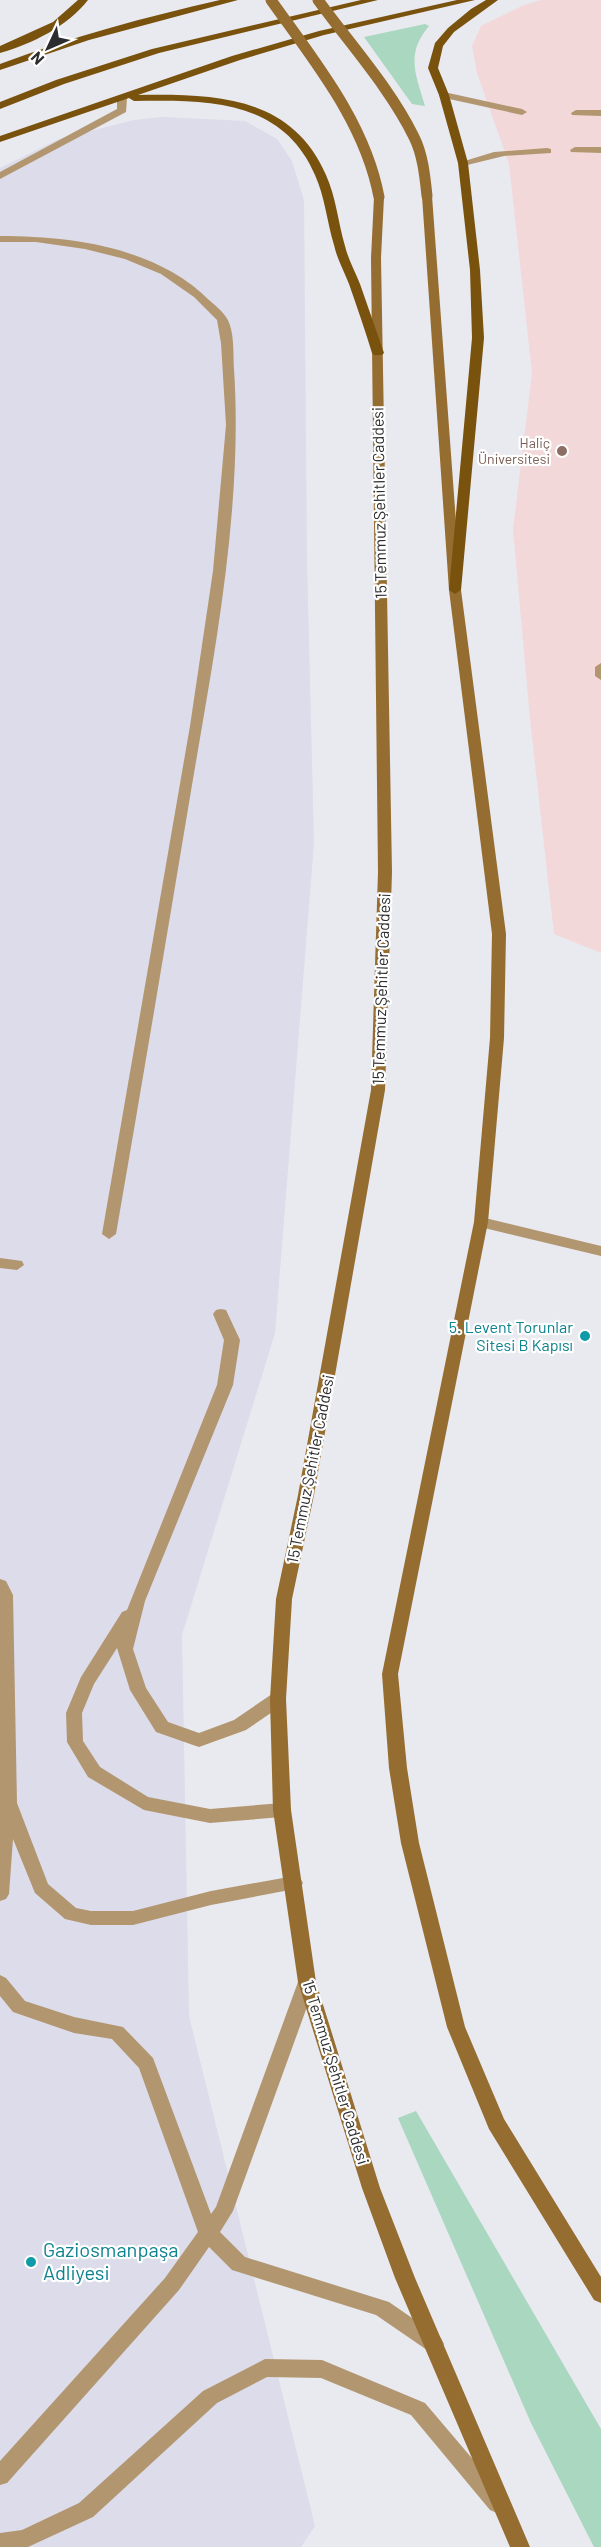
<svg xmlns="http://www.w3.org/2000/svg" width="601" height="2547" viewBox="0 0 601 2547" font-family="Barlow,sans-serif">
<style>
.built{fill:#dcdcea}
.education{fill:#f3d8d9}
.green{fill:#a9d7bf}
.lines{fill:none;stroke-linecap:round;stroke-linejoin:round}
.lane{fill:#b29670;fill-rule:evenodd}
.street{fill:#b29670;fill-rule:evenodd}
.secondary{fill:#956d30;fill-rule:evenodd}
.primary{fill:#79520e;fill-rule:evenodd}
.secondary-bridge{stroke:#956d30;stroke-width:11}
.education-dot{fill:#8d6e63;stroke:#fff;stroke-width:2}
.culture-dot{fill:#0f9aa8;stroke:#fff;stroke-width:2}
.labels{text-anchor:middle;stroke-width:4.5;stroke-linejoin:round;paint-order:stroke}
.far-education-label{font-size:14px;fill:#785e54;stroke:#fff;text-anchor:end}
.street-label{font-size:16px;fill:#2d2d2f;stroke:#fff}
.culture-label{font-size:16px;fill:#0d838f;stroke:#fff;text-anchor:end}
.near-culture-label{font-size:20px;fill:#0d838f;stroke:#fff;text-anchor:start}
</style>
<rect width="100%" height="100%" fill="#e9e9f0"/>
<!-- built -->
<path class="built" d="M162 117 245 121 277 139 292 161 304 200 307 563 314 843 275 1333 182 1635 189 2016 315 2526 301 2547H0V168L59 139 134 120Z"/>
<!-- education -->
<path class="education" d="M541 0H601V953L554 934 530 719 513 529 532 373 509 164 477 73 472 46 481 26 524 5Z"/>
<!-- green -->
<path class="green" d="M425 24 429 26C405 54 416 75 425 106L412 104 364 37Z
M416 2111 601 2429V2547H594L531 2423 398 2118Z"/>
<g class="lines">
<!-- lane -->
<path class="lane" d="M444 92 522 109 527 112 522 115 440 97 439 95Z
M122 95 127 98 126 112 0 179V172L117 109V98Z
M576 110H601V116L572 115 571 113Z
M575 147H601V153L571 152 570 150Z
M547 148 551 149V153L504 156 463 166 458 163 494 152Z
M0 236C71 236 156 247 209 300 215 305 222 311 226 317 235 330 233 354 234 369 243 506 215 650 192 785 167 935 142 1084 116 1234L109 1239 102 1234 190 726 213 571 226 425 221 343 217 320 194 297 161 274 125 259 85 249 36 242H0Z
M601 663V680L595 676V667Z
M0 1258 22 1261 24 1265 17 1270 0 1268Z
M221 1309 226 1310 240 1340 233 1385 145 1601 133 1649 146 1688 168 1722 199 1733 234 1720 272 1694 278 1692 284 1694 286 1699 284 1704 246 1730 199 1747 193 1745 156 1732 130 1690 117 1648 94 1684 82 1713 83 1741 100 1767 148 1797 210 1809 282 1803 288 1805 291 1810 288 1815 282 1817 210 1823 144 1810 88 1777 67 1742 66 1713 81 1677 122 1612 127 1610 217 1385 224 1340 213 1314 216 1310Z
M0 1579 6 1581 13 1595 17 1803 48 1884 76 1908 91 1911H133L211 1891 294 1876 300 1878 303 1883 300 1888 211 1905 133 1925H91L65 1919 35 1893 13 1839 9 1894 6 1899 0 1901Z
M307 1974 313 1977 316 1982 233 2211 220 2232 245 2257 389 2302 441 2338 444 2344 441 2350 434 2353 427 2350 376 2315 232 2270 209 2247 179 2290 7 2483 0 2485V2461L165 2278 198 2232 139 2068 112 2039 74 2033 13 2012 0 1996V1975L6 1978 25 2001 74 2017 123 2027 153 2058 211 2214 216 2207 298 1982 301 1977Z
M265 2359 322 2360 425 2403 504 2496 507 2503 504 2510 497 2513 490 2510 411 2415 321 2378 267 2377 217 2403 93 2517 28 2547H0V2533L22 2530 79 2503 203 2391Z"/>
<!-- street -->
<path class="street" d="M481 1217 601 1246V1256L476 1226 474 1222 476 1218Z"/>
<!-- secondary -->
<path class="secondary" d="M427 193 432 196 461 590 506 934 504 1038 488 1222 398 1674 407 1768 419 1843 465 2027 504 2119 601 2277V2303L594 2300 489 2129 447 2027 401 1843 389 1768 382 1674 474 1222 490 1038 492 934 449 590 422 196Z
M379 194 384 197 381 258 392 872 385 1090 314 1495 292 1599 286 1699 291 1810 316 1982 380 2188 415 2278 530 2547H510L395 2278 362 2188 298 1982 273 1810 270 1699 276 1599 298 1495 371 1090 378 872 371 258 374 197Z"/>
<!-- primary -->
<path class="primary" d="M78 0H88C68 26 32 44 0 53V46L53 22Z
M220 0H238L89 40 0 70V64C72 37 145 17 220 0Z
M361 0H378L159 53 64 84 0 109V102L56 80 152 49Z
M457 0H475L324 35 240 60 138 95C214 94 291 95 326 175 336 197 338 222 345 246 348 259 355 271 360 284 368 307 376 330 384 353L382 355H374L372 353C365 330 357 307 349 284 344 271 337 259 334 245 327 222 325 197 315 175 282 98 205 100 134 101L129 98 0 142V136L232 56 319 31Z
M486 0H498L454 32 443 46 438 68 449 95 468 163 480 270 484 338 461 590 455 594 449 590 472 338 470 270 458 163 439 95 428 68 435 43 448 28 471 9Z"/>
<!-- secondary-bridge -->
<path class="secondary-bridge" d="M271 0C314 61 365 122 379 197
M318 0C350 44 390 88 414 137 423 155 425 177 427 196"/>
</g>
<!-- markers -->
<circle class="education-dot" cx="562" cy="451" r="6"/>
<g class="culture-dot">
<circle cx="585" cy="1336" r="6"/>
<circle cx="31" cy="2262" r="6"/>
</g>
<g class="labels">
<!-- far-education labels -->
<g class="far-education-label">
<text x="550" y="448">Haliç<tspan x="550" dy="16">Üniversitesi</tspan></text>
</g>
<!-- street labels -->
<g class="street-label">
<text transform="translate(379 503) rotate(-91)" y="6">15 Temmuz Şehitler Caddesi</text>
<text transform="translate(381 989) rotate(-88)" y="6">15 Temmuz Şehitler Caddesi</text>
<text transform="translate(310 1469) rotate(-79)" y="6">15 Temmuz Şehitler Caddesi</text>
<text transform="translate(336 2072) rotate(73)" y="6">15 Temmuz Şehitler Caddesi</text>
</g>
<!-- culture labels -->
<g class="culture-label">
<text x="573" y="1333">5. Levent Torunlar<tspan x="573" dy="18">Sitesi B Kapısı</tspan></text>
</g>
<!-- near-culture labels -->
<g class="near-culture-label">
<text x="43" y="2257">Gaziosmanpaşa<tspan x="43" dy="23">Adliyesi</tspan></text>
</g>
</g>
<!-- north arrow -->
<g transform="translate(48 48) rotate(226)" stroke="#ffffff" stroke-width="4.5" paint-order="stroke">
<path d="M0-4.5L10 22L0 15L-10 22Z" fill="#2d2d2f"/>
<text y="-9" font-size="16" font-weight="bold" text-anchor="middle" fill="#2d2d2f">N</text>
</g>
</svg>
